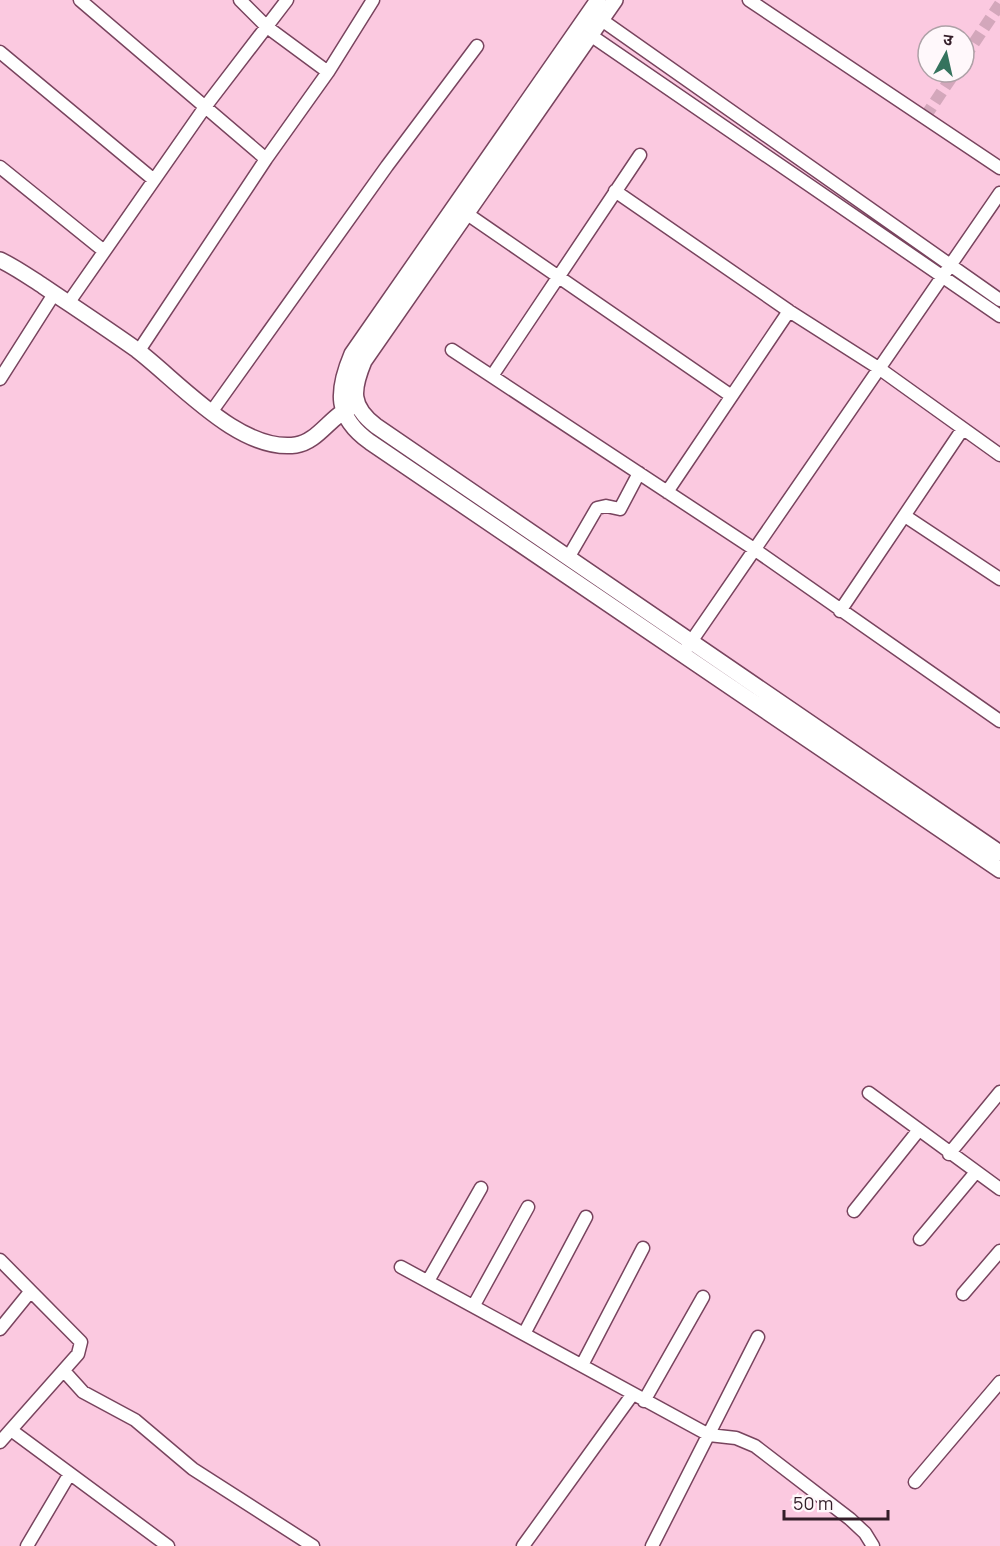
<svg xmlns="http://www.w3.org/2000/svg" width="1000" height="1546" viewBox="0 0 1000 1546" font-family="Manrope,'Noto Sans Devanagari',sans-serif">
<style>
.lines{fill:none;stroke-linecap:round;stroke-linejoin:round}
.minor-tunnel{stroke:#d3a7bb;stroke-width:12;stroke-dasharray:12 6;stroke-linecap:butt}
.minor-casing{stroke:#78445e;stroke-width:15}
.tertiary-casing{stroke:#78445e;stroke-width:18}
.minor{stroke:#fff;stroke-width:12}
.tertiary{stroke:#fff;stroke-width:15}
</style>
<rect width="100%" height="100%" fill="#fbc9e0"/>
<g class="lines">
<!-- minor-tunnel -->
<path class="minor-tunnel" d="M964 58 1000 4
M925 117 955 72"/>
<!-- minor casing -->
<g class="minor-casing">
<path id="minor" d="M80 0 266 159 328 72 373 0
M240 0 267 27 328 72
M749 0 1000 168
M596 16 1000 300
M583 30 1000 316
M0 52 154 180
M0 167 104 251
M615 191 789 311 880 369 1000 455
M460 209 730 395
M69 302 205 107 287 0
M452 350 754 549 1000 721
M138 352 266 159
M492 376 640 155
M0 379 54 294
M212 411 387 166 477 46
M667 492 789 311
M905 516 1000 579
M568 558 597 508 606 506 620 509 639 473
M840 611 962 430
M686 649 1000 193
M869 1093 1000 1189
M949 1154 1000 1092
M854 1211 918 1131
M920 1239 976 1172
M0 1260 81 1342 78 1354 0 1442
M401 1267 709 1435 736 1438 755 1446 850 1519 865 1533 873 1546
M428 1281 481 1188
M963 1294 1000 1251
M474 1305 528 1207
M0 1329 30 1292
M525 1332 586 1217
M582 1365 643 1248
M64 1371 83 1392 135 1420 193 1469 313 1546
M644 1401 703 1297
M11 1430 168 1546
M915 1482 1000 1382
M27 1546 69 1475
M523 1546 632 1395
M652 1546 758 1337"/>
</g>
<!-- tertiary casing -->
<g class="tertiary-casing">
<path id="tertiary" d="M598 0 352 354C336 392 335 417 370 442L1000 870
M615 0 364 361C352 390 350 406 376 426L1000 853
M0 260C15 267 29 277 43 286 74 307 106 328 137 350 179 382 240 453 296 445 318 442 331 415 352 407"/>
</g>
<!-- minor -->
<use href="#minor" class="minor"/>
<!-- tertiary -->
<use href="#tertiary" class="tertiary"/>
</g>
<!-- north arrow -->
<g transform="translate(946 54) rotate(8)"><circle r="28" fill="#fff8fb" stroke="#aea1a7" stroke-width="1.5"/>
<path d="M0-4.5L10 22L0 15L-10 22Z" fill="#35735e"/>
<text y="-9" font-size="16" font-weight="bold" text-anchor="middle" fill="#341e29">उ</text>
</g>
<!-- scale -->
<path d="M784 1510v9h104v-9" fill="none" stroke="#341e29" stroke-width="3"/>
<text x="793" y="1510" font-size="18" fill="#341e29" stroke="#fff8fb" stroke-width="4.5" paint-order="stroke">50 m</text>
</svg>
